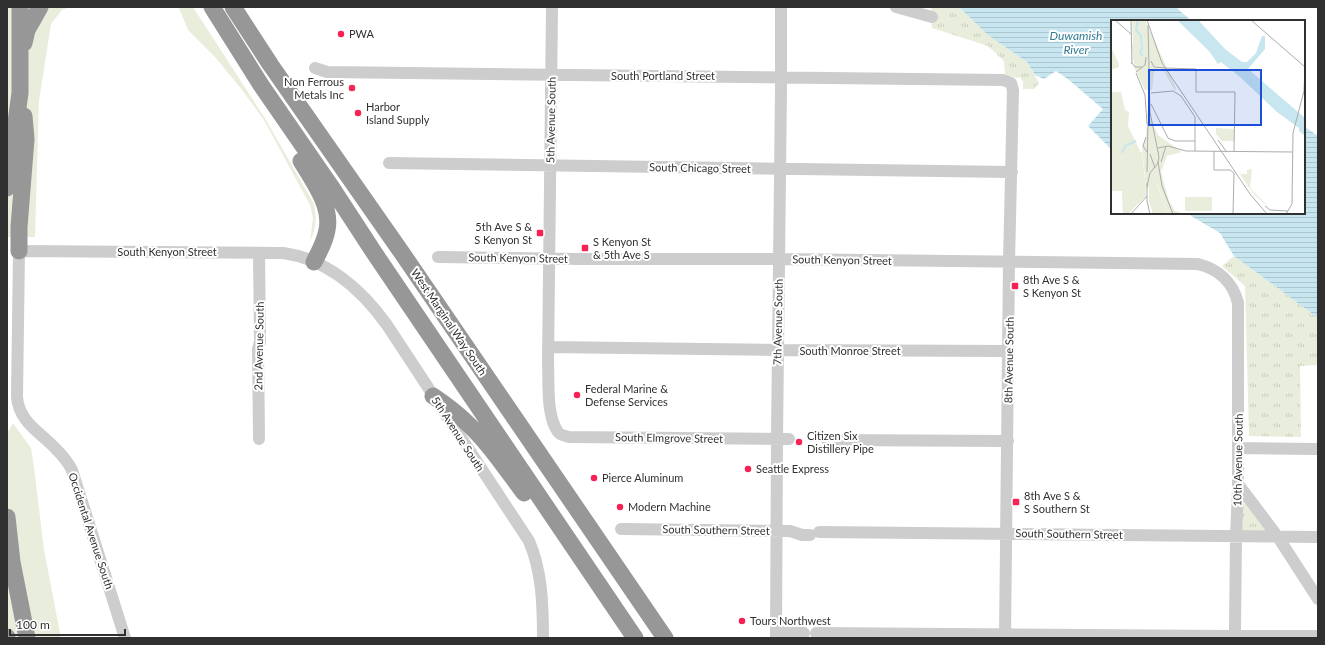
<svg xmlns="http://www.w3.org/2000/svg" width="1325" height="645" viewBox="0 0 1325 645" font-family="Lato,sans-serif">
<style>
.green{fill:#e9eedc}
.park{fill:url(#park-tufts)}
.water{fill:url(#water-rules)}
.lines{fill:none;stroke-linecap:round;stroke-linejoin:round}
.minor{stroke:#cdcdcd;stroke-width:12}
.highway{stroke:#979797;stroke-width:17}
.poi-dot{fill:#f62253;stroke:#fff;stroke-width:1.5}
.labels{text-anchor:middle;stroke-width:4;stroke-linejoin:round;paint-order:stroke}
.poi-label{font-size:11px;fill:#303030;stroke:#fff;text-anchor:start}
.street-label{font-size:11px;fill:#303030;stroke:#fff}
.water-label{font-size:12px;font-style:italic;fill:#337d94;stroke:#fff}
.inset-river{fill:none;stroke:#c7e6f0;stroke-width:2}
.inset-road{fill:none;stroke:#acacac;stroke-width:1}
.view{fill:#1d4ed8;fill-opacity:0.15;stroke:#1d4ed8;stroke-width:2}
.inset-edge{fill:none;stroke:#303030;stroke-width:2}
</style>
<defs>
<pattern id="park-tufts" width="24" height="20" patternUnits="userSpaceOnUse"><rect width="24" height="20" fill="#e9eedc"/><path d="M3 7l-1-3M5 7V3M7 7l1-3M15 17l-1-3M17 17v-4M19 17l1-3" fill="none" stroke="#c8ccbd"/></pattern>
<pattern id="water-rules" width="6" height="5" patternUnits="userSpaceOnUse"><rect width="6" height="5" fill="#c7e6f0"/><path d="M0 2.5h6" fill="none" stroke="#abc6ce"/></pattern>
</defs>
<rect width="100%" height="100%" fill="#fff"/>
<!-- green -->
<path class="green" d="M7 7H70L62 10 51 24 39 101 35 237H7Z
M172 7H193L266 120 314 204C317 220 316 227 310 242L313 218 310 205 264 120 242 90 215 57 188 30 179 8Z
M13 423 31 448 34 467 44 550 61 638H7V433Z"/>
<!-- park -->
<path class="park" d="M931 7H959L993 38 1027 62 1039 83 1034 89H1023V82L1020 77 1017 78 1005 75 1004 61 988 46 932 28C931 21 933 14 931 7Z
M1234 256 1318 318V365L1300 366 1301 437 1249 436 1245 286 1222 266Z
M1238 490 1278 537 1236 536Z"/>
<!-- water -->
<path class="water" d="M959 7H1177C1180 13 1187 15 1191 21H1112V150L1088 126 1103 109 1069 80 1056 71 1044 79 1035 75 1027 62 988 35Z
M1304 126 1318 136V318L1234 256 1220 233 1186 213H1304Z"/>
<g class="lines">
<!-- minor -->
<path class="minor" d="M552 7 548 362C549 381 546 416 558 432 560 435 565 436 569 437L789 439
M896 7 932 17
M315 68 327 72 1003 80 1011 83 1013 90 1009 262 1005 638
M389 163 1012 172
M438 257 581 259H779L1198 264C1218 269 1233 282 1238 303V490L1236 536 1235 630
M548 347 777 350 1009 351
M259 439 258 349 260 342 259 253
M827 440 1008 441
M1238 448 1318 449
M1238 484 1278 537 1318 599
M621 529 790 531 802 535H810
M819 532 1318 537
M776 632 804 633
M816 633 1229 636
M1240 636H1318
M125 638 72 470C68 462 62 455 55 448 40 432 19 422 17 397L19 251 283 253C327 259 362 290 387 325L529 541C542 571 543 605 543 638
M776 638 777 439 781 88V7"/>
<!-- highway -->
<path class="highway" d="M212 7 261 85 330 185 373 251 635 638
M233 7 270 64 402 253 665 638
M24 43 27 30 40 7
M301 161C313 181 332 206 327 230 325 242 319 252 314 262
M7 188 20 93V7
M19 251V227L26 139 24 116
M433 396C445 404 457 413 467 423 489 443 506 469 524 493
M7 517 12 562 27 638
M7 637V638"/>
</g>
<!-- markers -->
<g class="poi-dot">
<circle cx="341" cy="34" r="4"/>
<circle cx="352" cy="88" r="4"/>
<circle cx="358" cy="113" r="4"/>
<rect x="536" y="229" width="8" height="8" rx="2"/>
<rect x="581" y="244" width="8" height="8" rx="2"/>
<rect x="1011" y="282" width="8" height="8" rx="2"/>
<circle cx="577" cy="395" r="4"/>
<circle cx="799" cy="442" r="4"/>
<circle cx="748" cy="469" r="4"/>
<circle cx="594" cy="478" r="4"/>
<rect x="1012" y="498" width="8" height="8" rx="2"/>
<circle cx="620" cy="507" r="4"/>
<circle cx="742" cy="621" r="4"/>
</g>
<g class="labels">
<!-- poi labels -->
<g class="poi-label">
<text x="349" y="38">PWA</text>
<text x="344" y="86" text-anchor="end">Non Ferrous<tspan x="344" dy="13">Metals Inc</tspan></text>
<text x="366" y="111">Harbor<tspan x="366" dy="13">Island Supply</tspan></text>
<text x="532" y="231" text-anchor="end">5th Ave S &amp;<tspan x="532" dy="13">S Kenyon St</tspan></text>
<text x="593" y="246">S Kenyon St<tspan x="593" dy="13">&amp; 5th Ave S</tspan></text>
<text x="1023" y="284">8th Ave S &amp;<tspan x="1023" dy="13">S Kenyon St</tspan></text>
<text x="585" y="393">Federal Marine &amp;<tspan x="585" dy="13">Defense Services</tspan></text>
<text x="807" y="440">Citizen Six<tspan x="807" dy="13">Distillery Pipe</tspan></text>
<text x="756" y="473">Seattle Express</text>
<text x="602" y="482">Pierce Aluminum</text>
<text x="1024" y="500">8th Ave S &amp;<tspan x="1024" dy="13">S Southern St</tspan></text>
<text x="628" y="511">Modern Machine</text>
<text x="750" y="625">Tours Northwest</text>
</g>
<!-- street labels -->
<g class="street-label">
<text x="663" y="80">South Portland Street</text>
<text transform="translate(551 120) rotate(-89)" y="4">5th Avenue South</text>
<text transform="translate(700 168) rotate(1)" y="4">South Chicago Street</text>
<text x="167" y="256">South Kenyon Street</text>
<text transform="translate(518 258) rotate(1)" y="4">South Kenyon Street</text>
<text transform="translate(842 260) rotate(1)" y="4">South Kenyon Street</text>
<text transform="translate(449 322) rotate(56)" y="4">West Marginal Way South</text>
<text transform="translate(778 322) rotate(-89)" y="4">7th Avenue South</text>
<text transform="translate(259 346) rotate(-89)" y="4">2nd Avenue South</text>
<text x="850" y="355">South Monroe Street</text>
<text transform="translate(1009 360) rotate(-89)" y="4">8th Avenue South</text>
<text transform="translate(458 434) rotate(57)" y="4">5th Avenue South</text>
<text transform="translate(669 438) rotate(1)" y="4">South Elmgrove Street</text>
<text transform="translate(1238 460) rotate(-89)" y="4">10th Avenue South</text>
<text transform="translate(716 530) rotate(1)" y="4">South Southern Street</text>
<text transform="translate(91 531) rotate(72)" y="4">Occidental Avenue South</text>
<text transform="translate(1069 534) rotate(1)" y="4">South Southern Street</text>
</g>
<!-- water labels -->
<g class="water-label">
<text x="1076" y="40">Duwamish<tspan x="1076" dy="14">River</tspan></text>
</g>
</g>
<!-- overview -->
<g transform="translate(1111 20)">
<rect width="194" height="194" fill="#fff"/>
<path d="M21 0H34L65 68 64 71 53 51 47 50 43 52 41 70H34L23 47ZM36 91 47 115 71 132 56 136 50 152 58 181 64 191 70 193 57 194 45 160 35 170 31 127 35 117Z" fill="#e9eedc"/>
<path d="M0 27 8 44V47L0 50ZM0 72H10L14 90 18 92 17 106 31 135 35 170 17 194H12L11 170 0 155ZM44 148 47 167 57 194H42L38 182V156ZM141 149 139 168 160 189 146 177 139 169 127 151 130 154H136V150Z" fill="#e9eedc"/>
<path d="M28 0 27 8 34 35 33 38 24 41 22 40 21 24 24 22 31 24 23 8Z" fill="#e9eedc"/>
<path d="M105 108 123 109V121H111L105 114ZM0 132H31L35 176 17 194H12L11 171H0ZM74 177H101V191H74Z" fill="#e9eedc"/>
<path d="M66 0 88 1 114 29 131 42H136L145 33 151 16H154V29L137 49 194 98V116L188 111V108L166 92 129 57 110 42 107 44 98 31Z" fill="#c7e6f0"/>
<path class="inset-river" d="M27 0 25 10 30 16 31 28 29 33 32 36M11 133 14 126 25 121"/>
<path class="inset-road" d="M4 0 20 14M20 0 21 44M36 0 51 43 139 174 156 194M140 0 194 47M40 41 43 47 55 48M20 42 24 47H31M55 48 85 49V72H124L123 131M25 52 34 45 35 37M25 53 34 75 36 104M40 73 62 71 70 76 84 97V131M40 84 57 118 64 121H84M35 117 32 126 36 132M107 120 115 131M47 128 57 126 75 131 182 132M103 131V150H119L123 153 122 194M39 134 44 148M47 142 51 166 62 194M50 142 55 126M36 152 37 103M36 163V181L39 194M36 166 39 153 47 143 48 137 39 92 37 5M154 186 159 190 177 191M20 194 36 176M175 194 181 184 182 113 193 71 194 47"/>
<path class="view" d="M38 50H150V105H38Z"/>
<rect width="194" height="194" class="inset-edge"/>
</g>
<!-- border -->
<rect width="1325" height="645" fill="none" stroke="#303030" stroke-width="16"/>
<!-- scale -->
<path d="M10 629v6h115v-6" fill="none" stroke="#303030" stroke-width="2"/>
<text x="16" y="629" font-size="12" fill="#303030" stroke="#ffffff" stroke-width="3" paint-order="stroke">100 m</text>
</svg>
